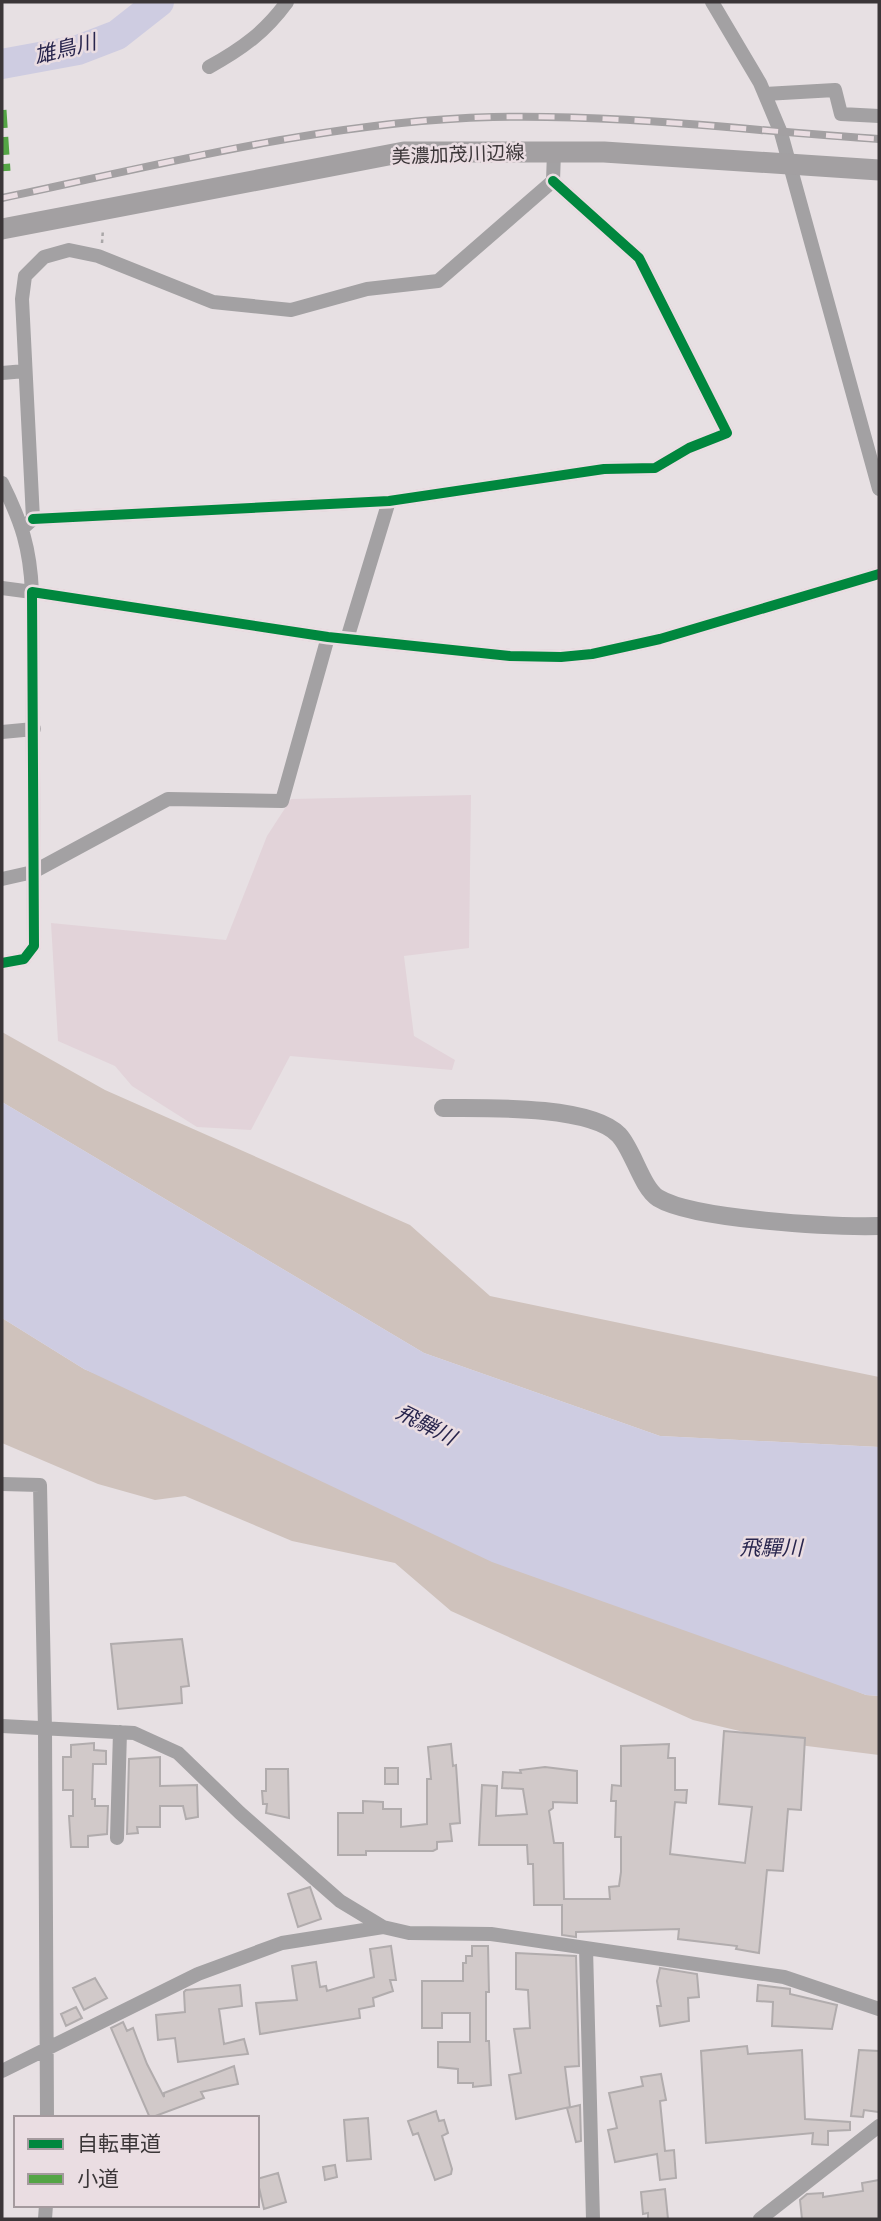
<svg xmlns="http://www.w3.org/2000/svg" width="881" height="2221" viewBox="0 0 881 2221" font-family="'Source Sans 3','Noto Sans JP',sans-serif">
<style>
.built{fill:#e2d3d9}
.green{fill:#cfc2bc}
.water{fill:#cecce1}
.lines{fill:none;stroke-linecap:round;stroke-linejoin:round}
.river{stroke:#cecce1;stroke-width:30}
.building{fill:#d1c9c9;stroke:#b1acad;stroke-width:2}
.path{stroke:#aaa7a8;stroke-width:2.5;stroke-dasharray:3.5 3.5;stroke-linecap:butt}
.minor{stroke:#a3a1a3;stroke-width:14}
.tertiary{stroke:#a3a1a3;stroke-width:18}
.secondary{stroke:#a3a0a2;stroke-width:21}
.rail-casing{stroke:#a3a0a2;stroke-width:8}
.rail{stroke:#eadde2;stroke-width:5;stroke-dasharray:16;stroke-linecap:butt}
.quiet{stroke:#54a545;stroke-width:9;stroke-dasharray:18 9;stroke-linecap:butt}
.cycleway-casing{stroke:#eadde2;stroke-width:15}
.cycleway{stroke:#00873e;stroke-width:10}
.labels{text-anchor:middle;stroke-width:5;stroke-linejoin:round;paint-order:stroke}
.street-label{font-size:19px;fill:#3b3638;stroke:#eadde2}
.water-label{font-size:21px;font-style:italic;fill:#28254d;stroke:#eadde2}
</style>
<rect width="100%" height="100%" fill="#e7e0e3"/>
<!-- built -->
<path class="built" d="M471 795 469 948 404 956 414 1036 455 1060 452 1070 290 1056 251 1130 197 1127 132 1086 115 1066 58 1041 51 923 226 940 267 836 291 799Z"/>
<!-- green -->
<path class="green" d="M2 1032 105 1090 410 1225 490 1296 879 1377V1447L660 1436 424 1353 2 1102Z
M2 1318 84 1369 866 1695 879 1696V1755L799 1745 693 1720 451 1611 395 1563 292 1541 185 1496 155 1500 98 1484 2 1443Z"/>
<!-- water -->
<path class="water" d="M2 1102 424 1353 660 1436 879 1447V1696L866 1695 492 1562 84 1369 2 1318Z"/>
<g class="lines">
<!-- river -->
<path class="river" d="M2 64 78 50 117 35 159 2"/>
</g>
<!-- building -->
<path class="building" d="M182 1639 189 1686 181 1687 182 1703 118 1709 111 1644Z
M724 1731 805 1738 801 1810 788 1809 783 1871 767 1870 759 1953 736 1949 737 1946 678 1939 679 1929 576 1932V1937L562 1935V1905H534L533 1864H528L527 1845H479L482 1785 497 1786 496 1816 527 1814 523 1789 502 1788 503 1772 521 1773 520 1770 545 1767 577 1771V1803L553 1802V1808L549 1811 554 1843H563L564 1899H610L609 1887 619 1886 621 1872V1837H615L616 1801H611L612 1785 621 1786V1746L669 1744 668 1758H675V1790H687L686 1803 675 1802 670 1854 745 1863 752 1807 719 1804Z
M94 1743V1750L106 1751V1764H93L92 1799H95V1806H108L107 1834 88 1836V1847H71L69 1816H73V1790H63V1757H71V1745Z
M451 1744 453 1766 456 1765 460 1823 450 1824 452 1841 437 1842V1849L433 1851H366V1855H338V1813H363V1801L383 1802V1809H401V1827L427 1824V1779H431L428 1747Z
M160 1757V1786L197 1785 198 1817 186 1819 183 1806H160V1827H137L138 1833 127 1834 129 1759Z
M385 1768H398V1784H385Z
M266 1769H288L289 1818 266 1813 267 1804H263L262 1791H266Z
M310 1887 321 1919 298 1927 288 1894Z
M391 1946 396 1980H390L393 1991 373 1998 374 2006 359 2009 360 2018 260 2034 256 2003 297 2000 292 1966 316 1962 320 1987 326 1986 327 1991 374 1977 370 1949Z
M472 1946H488L489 1992H486V2041H489L491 2085 473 2087V2083H458V2069L438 2067V2042H470V2013H442V2028H422V1981H463V1963H466V1956H472Z
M516 1953 576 1956 579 2066 565 2067 570 2107 516 2119 509 2075 521 2073 514 2029 530 2028 528 1990 516 1989Z
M660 1968 697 1974 699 1997 688 1998 689 2021 660 2026 657 2006H661L657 1981Z
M95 1978 107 1998 84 2010 73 1988Z
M240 1985 242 2006 219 2009 224 2044 244 2039 248 2054 178 2062 175 2038 158 2040 156 2015 185 2012 184 1992 186 1990Z
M758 1985 790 1989V1994L837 2005 832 2029 772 2026 773 2002 757 2001Z
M76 2007 82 2018 66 2026 61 2014Z
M123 2022 127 2031 133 2028 147 2064 164 2097V2093L234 2066 238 2084 201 2092 204 2098 150 2118 111 2028Z
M747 2046 748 2054 802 2050 805 2119 850 2122V2130L828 2131V2145L812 2144 813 2133 706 2143 701 2051Z
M859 2050 879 2051V2112L864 2110 863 2117 851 2116Z
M661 2074 666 2100 660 2101 665 2151 674 2150 676 2178 660 2180 657 2154 615 2162 608 2130 617 2128 609 2093 643 2086 641 2077Z
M580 2105 581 2141 576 2142 567 2108Z
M436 2111 439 2121 444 2120 448 2133 442 2136 452 2169 451 2174 435 2180 418 2133 413 2135 408 2121Z
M368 2118 371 2159 347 2161 344 2120Z
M335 2165 337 2177 325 2180 323 2167Z
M278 2173 286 2202 264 2209 257 2179Z
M879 2180V2219H802L800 2200 807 2194 823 2193V2197L863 2191 862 2183Z
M665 2189 668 2219H648V2213L643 2214 641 2192Z"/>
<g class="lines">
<!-- path -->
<path class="path" d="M102 243 103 229"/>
<!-- minor -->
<path class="minor" d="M712 2 760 83 781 133 879 489
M209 67C242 49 265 32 287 2
M765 94 835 90 841 114 879 116
M2 373 25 371
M2 483C22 523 30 548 32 592L2 588
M33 519 389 501 604 469 655 468 689 448 727 433 639 258 553 181
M24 527 33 519 22 299 25 276 44 257 69 250 98 256 213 302 291 310 367 289 438 281 553 181 554 152
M347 639 389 501
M2 732 34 729
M2 879 33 872 168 799 282 801 328 637
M2 963 24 959 34 946 32 592 328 637 510 656 561 657 592 654 660 639 879 574
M2 1484 40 1485 45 1729 47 2118
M2 1726 134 1733 178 1753 240 1813 340 1901 383 1927 409 1933 491 1934 784 1977 879 2009
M117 1838 120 1732
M586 1948 593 2219
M2 2071 198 1974 282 1943 383 1927
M45 2219 46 2205
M760 2219 879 2126"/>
<!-- tertiary -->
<path class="tertiary" d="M443 1108C485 1108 591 1105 619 1135 633 1150 642 1188 658 1198 694 1220 834 1227 879 1226"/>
<!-- secondary -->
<path class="secondary" d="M2 229 404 152H604L879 170"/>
<!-- rail casing -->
<g class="rail-casing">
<path id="rail" d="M2 198C163 164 328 121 493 117 621 114 751 131 879 139"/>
</g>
<!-- rail -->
<use href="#rail" class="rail"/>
<!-- quiet -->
<path class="quiet" d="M2 110 6 171"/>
<!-- cycleway casing -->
<g class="cycleway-casing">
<path id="cycleway" d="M33 519 389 501 604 469 655 468 689 448 727 433 639 258 553 181
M2 963 24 959 34 946 32 592 328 637 510 656 561 657 592 654 660 639 879 574"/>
</g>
<!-- cycleway -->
<use href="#cycleway" class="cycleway"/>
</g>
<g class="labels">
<!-- street labels -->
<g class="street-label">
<text transform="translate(458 154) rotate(-2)" y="7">美濃加茂川辺線</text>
</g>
<!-- water labels -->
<g class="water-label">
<text transform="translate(65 49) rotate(-14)" y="7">雄鳥川</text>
<text transform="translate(426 1425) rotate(27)" y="7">飛騨川</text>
<text x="771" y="1555">飛驒川</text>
</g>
</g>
<!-- border -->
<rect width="881" height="2221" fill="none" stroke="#3b3638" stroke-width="7"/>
<!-- legend -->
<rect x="14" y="2116" width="245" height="91" fill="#eadde2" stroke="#a49a9e" stroke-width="2"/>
<rect x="28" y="2139" width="35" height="10" fill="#00873e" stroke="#a49a9e" stroke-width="2"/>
<text x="77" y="2151" font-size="21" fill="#3b3638">自転車道</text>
<rect x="28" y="2174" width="35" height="10" fill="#54a545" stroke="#a49a9e" stroke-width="2"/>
<text x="77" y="2186" font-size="21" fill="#3b3638">小道</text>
</svg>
